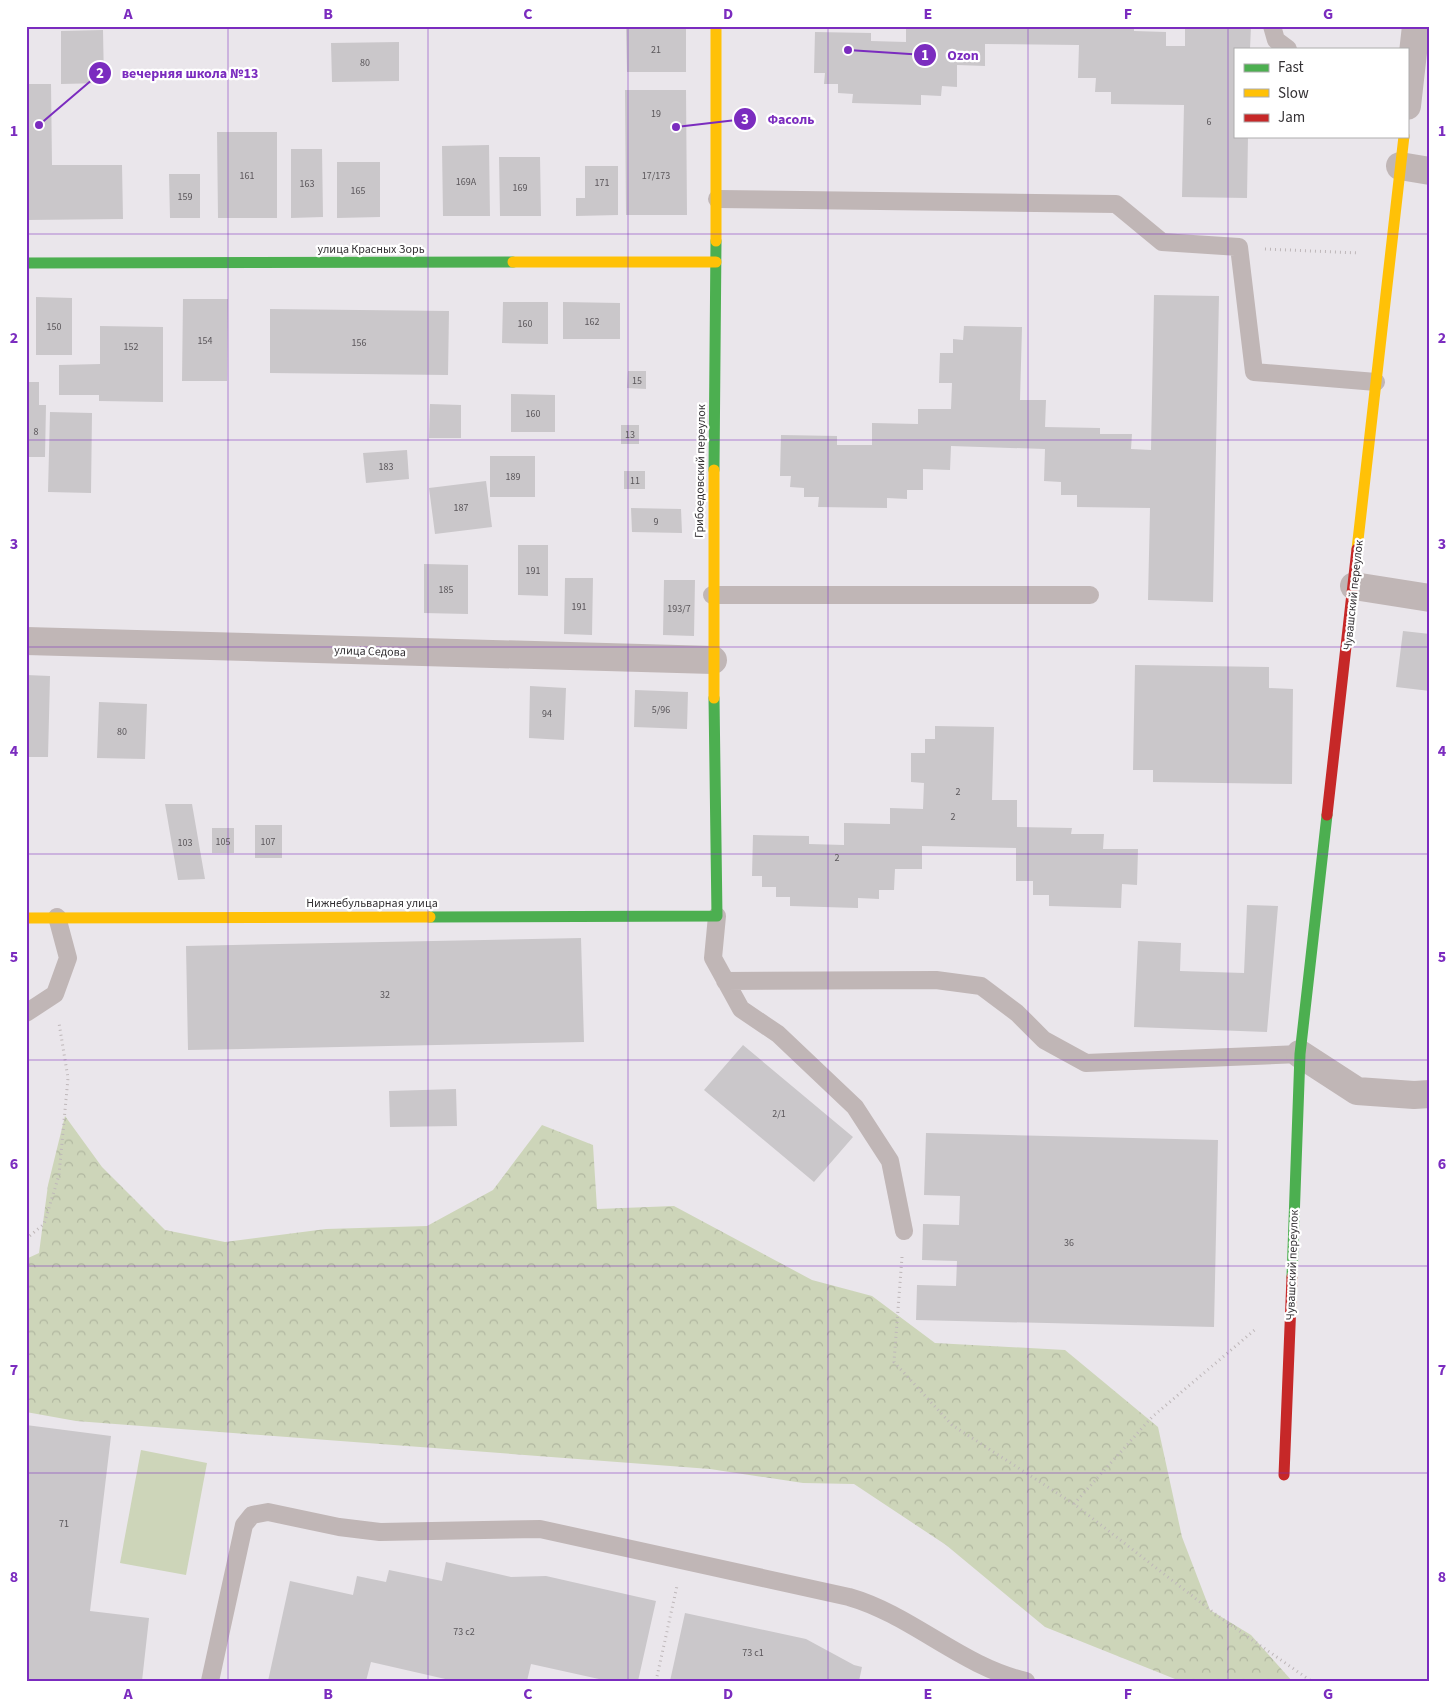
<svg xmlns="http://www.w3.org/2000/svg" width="1456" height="1707" viewBox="0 0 1456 1707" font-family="'Source Sans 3',sans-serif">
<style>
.forest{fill:url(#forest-crowns)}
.pitch{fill:#cdd5b9}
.building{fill:#cac7ca}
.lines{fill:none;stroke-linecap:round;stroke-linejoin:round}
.path{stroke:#beb7b9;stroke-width:3;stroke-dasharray:1 4;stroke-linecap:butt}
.lane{stroke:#c0b6b6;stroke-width:18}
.street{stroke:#c0b6b6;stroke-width:28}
.fast{stroke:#4caf50;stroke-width:11}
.slow{stroke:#ffc107;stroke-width:11}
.jam{stroke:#c62828;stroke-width:11}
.grid{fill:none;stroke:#7b2cbf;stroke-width:1;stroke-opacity:0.55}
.labels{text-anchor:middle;stroke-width:4.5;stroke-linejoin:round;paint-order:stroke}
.number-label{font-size:10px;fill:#5a565a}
.street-label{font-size:12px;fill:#343134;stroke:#fff}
.leader{fill:none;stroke:#7b2cbf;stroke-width:2}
.callout-dot{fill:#7b2cbf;stroke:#fff;stroke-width:2}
.mark-label{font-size:15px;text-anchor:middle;font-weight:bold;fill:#fff}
.callout-label{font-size:14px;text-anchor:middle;font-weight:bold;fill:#7b2cbf;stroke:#fff;stroke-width:4.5;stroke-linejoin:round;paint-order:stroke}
.neatline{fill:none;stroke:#7b2cbf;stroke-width:2}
.grid-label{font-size:16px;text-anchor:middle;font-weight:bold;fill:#7b2cbf}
</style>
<defs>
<pattern id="forest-crowns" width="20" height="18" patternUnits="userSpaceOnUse" patternTransform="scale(1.25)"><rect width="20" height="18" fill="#cdd5b9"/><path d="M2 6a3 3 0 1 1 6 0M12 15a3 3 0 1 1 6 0" fill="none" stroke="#b1b7a0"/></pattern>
</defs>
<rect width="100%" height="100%" fill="#eae6eb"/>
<!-- forest -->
<path class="forest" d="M65 1116 102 1167 165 1230 225 1242 326 1229 427 1226 493 1190 542 1125 593 1145 597 1209 674 1206 812 1280 872 1296 935 1343 1065 1350 1158 1427 1182 1537 1210 1610 1251 1635 1292 1681H1180L1045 1627 946 1545 854 1484 803 1483 710 1469 76 1421 26 1412V1259L39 1253 48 1185Z"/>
<!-- pitch -->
<path class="pitch" d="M141 1450 207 1463 186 1575 120 1563Z"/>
<!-- building -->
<path class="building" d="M626 26H686V72H627Z
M906 26H1134V31L1166 32V46H1185V26H1251L1250 49H1235V136H1248L1247 198 1182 197 1184 105 1111 104V92H1095L1096 78H1078L1079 45 985 44V66L957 65V87L942 86 941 96 921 95V105L852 103 853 94 838 93V84H824L825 73H814L815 32 871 33V41L906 42Z
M103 30 104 83 61 84V31Z
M399 42V81L332 82 331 43Z
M26 84H51L52 165H122L123 219 26 220Z
M625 90H686L687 215H626Z
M217 132H277V218H218Z
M489 145 490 216H443L442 146Z
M291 149H322L323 217 291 218Z
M499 157H540L541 216H500Z
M337 162H380V217L337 218Z
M585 166H618V215L576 216V198H585Z
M169 174H200V218H170Z
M1154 295 1219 296 1213 602 1148 600 1150 508 1077 507V495H1061V482L1044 481 1045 449 951 446 950 470 923 469V490H907V499L887 498V508L818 507 819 497H804V488L790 487 791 476H780L781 435 837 436V445H872V423L918 424V409H951L952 383H939L940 353H953V339L963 340 964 326 1022 327 1020 400H1046L1045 427 1100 428V434H1132L1131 449 1151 450Z
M36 297 72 298V355H36Z
M183 299H228L227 381H182Z
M503 302H548V344L502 343Z
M563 302 620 303V339H563Z
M270 309 449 311 448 375 270 373Z
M100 326 163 327V402L99 401V395H59V365L100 364Z
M628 371H646V389L627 388Z
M26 382H39V405H46L45 457H26Z
M511 394 555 395V432H511Z
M430 404 461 405V438H429Z
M50 412 92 413 91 493 48 492Z
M621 425H639V444H621Z
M407 450 409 479 366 483 363 453Z
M490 456H535V497H490Z
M624 471H645V489H624Z
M486 481 492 527 435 534 429 488Z
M631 508 681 509 682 533 632 532Z
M518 545H548V596L518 595Z
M424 564 468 565V614L424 613Z
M565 578H593L592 635 564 634Z
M664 580H695L694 636 663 635Z
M1403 631 1430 634V691L1396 687Z
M1135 665 1269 667V688L1293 689 1292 784 1153 782V770H1133Z
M26 675 50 676 48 757H26Z
M530 686 566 688 564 740 529 738Z
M635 690 688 692 687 729 634 727Z
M99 702 147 704 145 759 97 758Z
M935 726 994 727 992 800H1017V827L1072 828 1071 834H1104L1103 849H1138L1137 885 1122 884 1121 908 1049 906V895H1033V881H1016V848L922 846V869H895L894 890H879V899L858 898V908L790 906V897H776V887H762V876H752L753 835 809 836V844L844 845V823L890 824V808L923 809 924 783 911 782V753H925V739H935Z
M165 804H192L205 879 178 880Z
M255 825H282V858H255Z
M212 828H234V853H212Z
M1247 905 1278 906 1267 1032 1134 1027 1138 941 1181 943 1180 971 1244 973Z
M581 938 584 1042 188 1050 186 946Z
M743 1045 853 1137 814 1182 704 1090Z
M456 1089 457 1126 390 1127 389 1091Z
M926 1133 1218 1140 1214 1327 916 1320 917 1285 956 1286 957 1261 922 1260 923 1224 959 1225 960 1196 924 1195Z
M26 1425 111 1436 90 1611 149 1618 142 1681H26Z
M446 1562 511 1577 546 1576 656 1601 638 1681H608L531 1664 527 1681H454L371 1662 366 1681H268L290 1581 353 1595 357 1576 386 1582 389 1570 442 1581Z
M685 1613 806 1639 854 1665 862 1667 859 1681H670Z"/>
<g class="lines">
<!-- path -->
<path class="path" d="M1265 249 1359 253
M26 1239 44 1224 59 1175 68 1078 59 1023
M902 1257 894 1362 952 1425 1074 1504 1218 1616 1311 1681
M1074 1504 1152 1417 1257 1328
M656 1681 677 1586"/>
<!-- lane -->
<path class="lane" d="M1272 26 1276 40 1288 49
M717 199 1116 204 1162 242 1239 247 1254 372 1376 382
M712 595H1090
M717 916 713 958 741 1009 778 1034 855 1107 890 1161 904 1231
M725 981 936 980 981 986 1017 1013 1044 1040 1086 1063 1300 1054
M26 1013 55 994 68 958 57 917
M210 1681 244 1525 252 1515 268 1512 339 1527 380 1532 540 1529 849 1597C912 1615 962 1667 1026 1681"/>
<!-- street -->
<path class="street" d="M1407 106 1416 26
M1400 166 1430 171
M1354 586 1430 598
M26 641 713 660
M1300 1054 1357 1091 1414 1095 1430 1094"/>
<!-- fast -->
<path class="fast" d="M26 263 513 262
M714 470 716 241
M430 917 717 916 714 698
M1292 1277 1300 1054 1327 815"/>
<!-- slow -->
<path class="slow" d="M716 26V241
M513 262H716
M714 470V698
M1357 549 1404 136
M26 918 430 917"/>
<!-- jam -->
<path class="jam" d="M1327 815 1357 549
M1284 1475 1292 1277"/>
</g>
<!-- grid -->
<path class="grid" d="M228 26V1681M428 26V1681M628 26V1681M828 26V1681M1028 26V1681M1228 26V1681M26 234H1430M26 440H1430M26 647H1430M26 854H1430M26 1060H1430M26 1266H1430M26 1473H1430"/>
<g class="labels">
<!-- number labels -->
<g class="number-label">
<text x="656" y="53">21</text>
<text x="365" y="66">80</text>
<text x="656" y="117">19</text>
<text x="1209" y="125">6</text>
<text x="247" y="179">161</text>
<text x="656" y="179">17/173</text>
<text x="466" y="185">169А</text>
<text x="602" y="186">171</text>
<text x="307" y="187">163</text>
<text x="520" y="191">169</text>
<text x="358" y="194">165</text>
<text x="185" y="200">159</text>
<text x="592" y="325">162</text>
<text x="525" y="327">160</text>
<text x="54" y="330">150</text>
<text x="205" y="344">154</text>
<text x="359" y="346">156</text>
<text x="131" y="350">152</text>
<text x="637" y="384">15</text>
<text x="533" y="417">160</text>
<text x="36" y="435">8</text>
<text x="630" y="438">13</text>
<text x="386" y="470">183</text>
<text x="513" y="480">189</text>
<text x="635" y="484">11</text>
<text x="461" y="511">187</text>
<text x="656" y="525">9</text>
<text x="533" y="574">191</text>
<text x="446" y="593">185</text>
<text x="579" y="610">191</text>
<text x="679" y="612">193/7</text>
<text x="661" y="713">5/96</text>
<text x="547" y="717">94</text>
<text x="122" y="735">80</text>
<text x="958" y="795">2</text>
<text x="953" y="820">2</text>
<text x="223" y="845">105</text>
<text x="268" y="845">107</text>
<text x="185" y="846">103</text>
<text x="837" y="861">2</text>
<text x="385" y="998">32</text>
<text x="779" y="1117">2/1</text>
<text x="1069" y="1246">36</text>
<text x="64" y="1527">71</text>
<text x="464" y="1635">73 с2</text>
<text x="753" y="1656">73 с1</text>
</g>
<!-- street labels -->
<g class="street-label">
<text x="371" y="253">улица Красных Зорь</text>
<text transform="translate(700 471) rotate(-89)" y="4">Грибоедовский переулок</text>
<text transform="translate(1353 595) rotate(-84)" y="4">Чувашский переулок</text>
<text transform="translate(370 651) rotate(2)" y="4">улица Седова</text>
<text x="372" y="907">Нижнебульварная улица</text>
<text transform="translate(1292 1265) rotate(-88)" y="4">Чувашский переулок</text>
</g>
</g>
<!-- callouts -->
<path class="leader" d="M848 50L925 55M39 125L100 73M676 127L745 119"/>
<g class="callout-dot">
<circle cx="848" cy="50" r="5"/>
<circle cx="39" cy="125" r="5"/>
<circle cx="676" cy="127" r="5"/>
<circle cx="925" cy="55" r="12"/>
<circle cx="100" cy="73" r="12"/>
<circle cx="745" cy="119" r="12"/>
</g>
<g class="mark-label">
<text x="925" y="60">1</text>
<text x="100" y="78">2</text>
<text x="745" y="124">3</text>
</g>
<g class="callout-label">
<text x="963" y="60">Ozon</text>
<text x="190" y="78">вечерняя школа №13</text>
<text x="791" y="124">Фасоль</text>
</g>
<!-- border -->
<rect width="1456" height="1707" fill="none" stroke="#ffffff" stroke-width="55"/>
<!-- legend -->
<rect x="1234" y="48" width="175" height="90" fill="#ffffff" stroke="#aeadae"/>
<rect x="1244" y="64" width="25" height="8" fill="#4caf50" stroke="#aeadae"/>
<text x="1278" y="72" font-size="15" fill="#343134">Fast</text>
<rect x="1244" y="89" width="25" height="8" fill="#ffc107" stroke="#aeadae"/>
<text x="1278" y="98" font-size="15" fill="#343134">Slow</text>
<rect x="1244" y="114" width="25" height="8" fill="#c62828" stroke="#aeadae"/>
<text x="1278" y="122" font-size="15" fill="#343134">Jam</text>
<rect x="28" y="28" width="1400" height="1652" class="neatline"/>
<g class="grid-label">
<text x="128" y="19">A</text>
<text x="328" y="19">B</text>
<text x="528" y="19">C</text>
<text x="728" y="19">D</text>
<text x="928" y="19">E</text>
<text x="1128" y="19">F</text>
<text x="1328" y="19">G</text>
<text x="14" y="136">1</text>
<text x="1442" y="136">1</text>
<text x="14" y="343">2</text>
<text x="1442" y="343">2</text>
<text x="14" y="549">3</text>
<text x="1442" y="549">3</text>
<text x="14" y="756">4</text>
<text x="1442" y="756">4</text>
<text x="14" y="962">5</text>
<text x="1442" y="962">5</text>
<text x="14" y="1169">6</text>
<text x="1442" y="1169">6</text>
<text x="14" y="1375">7</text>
<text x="1442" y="1375">7</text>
<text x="14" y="1582">8</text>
<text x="1442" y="1582">8</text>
<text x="128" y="1699">A</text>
<text x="328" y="1699">B</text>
<text x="528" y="1699">C</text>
<text x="728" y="1699">D</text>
<text x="928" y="1699">E</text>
<text x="1128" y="1699">F</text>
<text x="1328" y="1699">G</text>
</g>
</svg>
